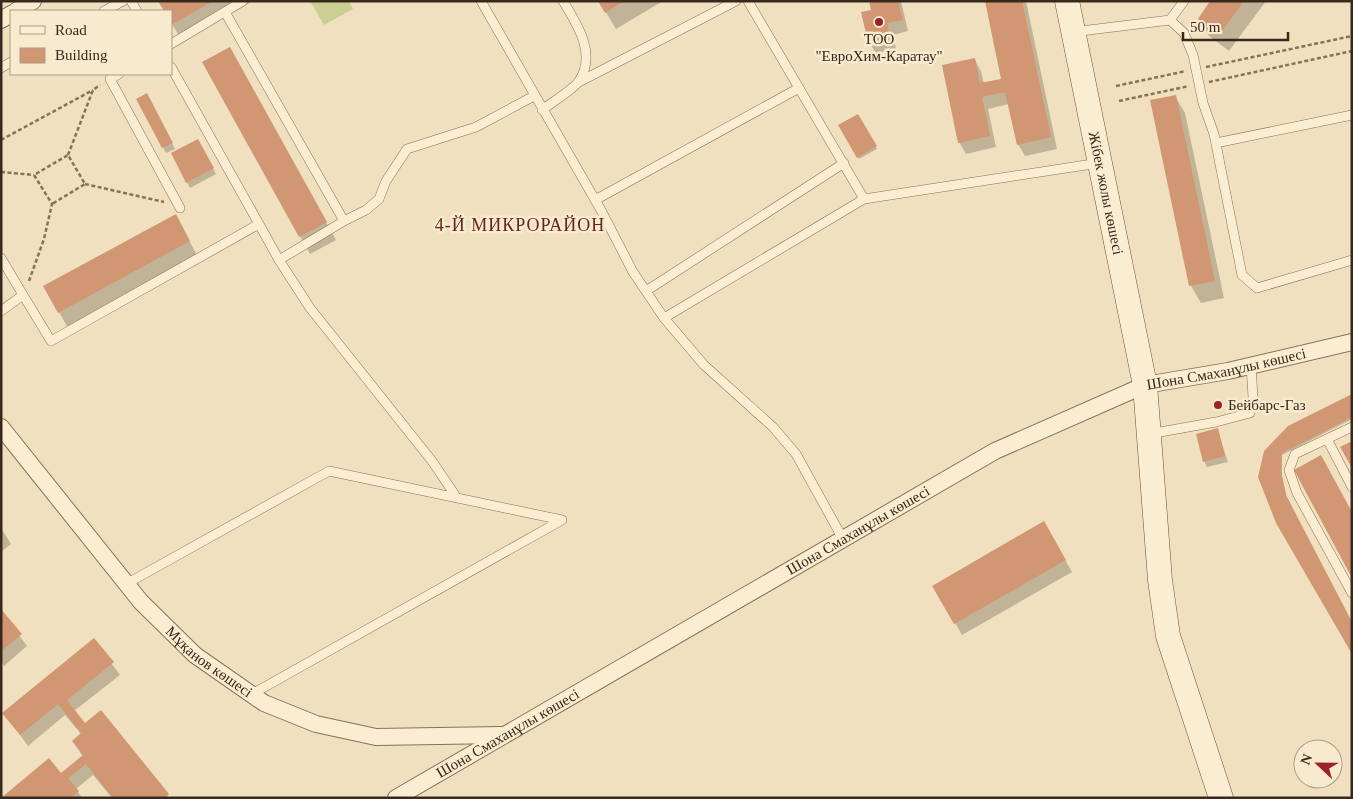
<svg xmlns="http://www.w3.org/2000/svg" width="1353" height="799" viewBox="0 0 1353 799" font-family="'Times New Roman',serif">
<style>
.green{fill:#cacf92}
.shadow{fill:#0003}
.building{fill:#d19672}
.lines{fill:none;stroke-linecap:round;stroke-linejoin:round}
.service-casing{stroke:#8a7056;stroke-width:10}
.minor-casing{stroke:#8a7056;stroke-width:18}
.secondary-casing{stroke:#6c5139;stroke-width:25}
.path{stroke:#8a7056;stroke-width:2.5;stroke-dasharray:4 2.5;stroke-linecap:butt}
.service{stroke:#fbedd2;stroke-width:9}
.minor{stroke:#fbedd2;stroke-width:16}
.secondary{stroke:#fbedd2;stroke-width:24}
.poi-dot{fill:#9d2228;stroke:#f7eacf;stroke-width:2}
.labels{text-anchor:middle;stroke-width:5;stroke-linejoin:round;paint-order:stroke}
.poi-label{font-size:15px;fill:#39281c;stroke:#f7eacf}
.street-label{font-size:15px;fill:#39281c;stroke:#f7eacf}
.quarter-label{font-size:18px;letter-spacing:1px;fill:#682618;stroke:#f7eacf}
</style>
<rect width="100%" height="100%" fill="#f0e0bf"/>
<!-- green -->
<path class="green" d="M310 1H349L353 9 324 25Z"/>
<!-- shadow -->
<path class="shadow" d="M160 1H253L182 41 171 22V11H165Z
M599 1H663L616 29Z
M870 1H901L908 31 893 35 896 49 876 53 869 42 862 13 873 11Z
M986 1H1026L1057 149 1025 156 1018 144 1009 104 988 109 996 147 966 154 959 142 974 59 981 71 984 84 1003 80Z
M1212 1H1266L1229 51 1209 36 1199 19Z
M204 63 240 66 336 240 310 254Z
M1175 96 1185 113 1224 298 1201 303 1191 286Z
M138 99 150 100 175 149 166 153Z
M857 115 877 149 859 159 840 126Z
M198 141 216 174 190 188 172 154Z
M185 233 199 259 69 330 59 312Z
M1352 395V419L1282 455V475L1287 499 1352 652 1265 451Z
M1217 429 1228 462 1207 467 1204 461Z
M1044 523 1072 572 962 635 934 586Z
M1 528 11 544 1 552Z
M1 611 27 646 4 666 1 662Z
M94 640 120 675 74 711 85 725 170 798H112L93 775 76 789 82 798H3L61 775 83 757 73 741 81 734 65 715 28 746 4 713Z"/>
<!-- building -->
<path class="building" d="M158 1H213L171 25V11H164Z
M598 1H624L605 13Z
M869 1H898L903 20 887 23 890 37 868 42 861 12 871 10Z
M985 1H1022L1051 137 1017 145 1005 92 982 97 990 136 958 143 942 65 975 58 980 83 1001 79Z
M1210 1H1244L1219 35 1198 19Z
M230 47 327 222 299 237 202 62Z
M147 93 173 143 162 148 136 99Z
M1176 95 1215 281 1189 286 1150 100Z
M858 114 877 146 857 158 838 125Z
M198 139 214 168 186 183 171 153Z
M176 214 190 241 58 313 43 286Z
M1352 394V417L1282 453 1281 472 1286 495 1352 622V654L1276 523 1258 477 1264 451 1288 426Z
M1218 428 1225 456 1203 462 1196 434Z
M1352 441V468L1340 447Z
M1321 455 1352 512V578L1294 470Z
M1044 521 1066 560 954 624 932 586Z
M1 609 22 634 1 651Z
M94 638 114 662 67 700 85 723 101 710 169 794 165 798H113L86 764 68 778 79 791 70 798H1L49 758 61 773 83 755 72 741 81 733 58 704 20 735 2 713Z"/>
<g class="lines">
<!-- service casing -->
<g class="service-casing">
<path id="service" d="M131 1 137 11
M481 1 602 212 633 272 664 318 704 365 773 427 796 454 843 539
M104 11 123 1
M225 12 344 221 279 260 259 224
M1170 20 1184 33 1193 55 1203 103 1214 134 1242 275 1257 288 1352 260
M1073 32 1170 20 1184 1
M171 44 243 1
M1 68 11 62
M119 74 110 79 180 208
M579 82 736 1
M542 110C552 102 573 90 579 81 597 54 577 24 563 1
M1216 143 1352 115
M864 199 1099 163
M595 200 799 88
M344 221 366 210 379 199 386 181 407 149 476 127 534 96
M1 258 23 295
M279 260 310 308 432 461 457 498
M646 291 844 163
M1 311 23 295 51 341 259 224 171 67
M664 318 864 199 748 1
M1352 427 1295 454 1289 470 1297 493 1352 593
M1149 434 1216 422 1250 413 1253 397 1251 366
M1327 439 1352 487
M126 584 329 471 562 520 252 694"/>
</g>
<!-- minor casing -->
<g class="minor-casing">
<g id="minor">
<path d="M16 11 33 1"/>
<path d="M1 20 11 14"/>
<path id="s1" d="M1 427 141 602 195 655 264 703 316 724 376 737 501 735"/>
<path id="s2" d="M396 798 995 451 1145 385 1228 371 1352 342"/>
</g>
</g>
<!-- secondary casing -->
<g class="secondary-casing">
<g id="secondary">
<path id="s3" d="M1067 1 1145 385 1160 580 1168 636 1221 798"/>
</g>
</g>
<!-- path -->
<path class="path" d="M1206 67 1352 36
M1209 82 1352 51
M1116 86 1186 71
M1119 101 1189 86
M1 140 93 90
M68 155 93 90 100 85
M1 172 34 175
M85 184 164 202
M29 281 44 239 52 204 34 175 68 155 85 184 52 204"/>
<!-- service -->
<use href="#service" class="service"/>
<!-- minor -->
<use href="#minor" class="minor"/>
<!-- secondary -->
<use href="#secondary" class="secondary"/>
</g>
<!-- markers -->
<g class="poi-dot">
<circle cx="879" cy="22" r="5"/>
<circle cx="1218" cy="405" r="5"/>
</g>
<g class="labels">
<!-- poi labels -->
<g class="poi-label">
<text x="879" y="44">ТОО<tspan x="879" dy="17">"ЕвроХим-Каратау"</tspan></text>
<text x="1228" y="410" text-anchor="start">Бейбарс-Газ</text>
</g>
<!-- street labels -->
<g class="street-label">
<text dy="5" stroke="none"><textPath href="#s3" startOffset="196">Жібек жолы көшесі</textPath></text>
<text dy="5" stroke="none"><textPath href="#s2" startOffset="939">Шона Смаханұлы көшесі</textPath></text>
<text dy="5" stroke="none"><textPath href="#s2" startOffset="534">Шона Смаханұлы көшесі</textPath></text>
<text dy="5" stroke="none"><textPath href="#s1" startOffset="315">Мұқанов көшесі</textPath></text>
<text dy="5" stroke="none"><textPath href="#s2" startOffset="129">Шона Смаханұлы көшесі</textPath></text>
</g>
<!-- quarter labels -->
<g class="quarter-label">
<text x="520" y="231">4-Й МИКРОРАЙОН</text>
</g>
</g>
<!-- border -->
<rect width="1353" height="799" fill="none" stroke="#39281c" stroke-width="5"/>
<!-- legend -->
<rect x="10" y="10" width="162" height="65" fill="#f7eacf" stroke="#ab9c87"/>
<rect x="20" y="26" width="25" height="8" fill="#fbedd2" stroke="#ab9c87"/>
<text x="55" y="35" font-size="15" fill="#39281c">Road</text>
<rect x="20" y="48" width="25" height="15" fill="#d19672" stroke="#ab9c87"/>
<text x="55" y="60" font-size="15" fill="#39281c">Building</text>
<!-- north arrow -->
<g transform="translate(1318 764) rotate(292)"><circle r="24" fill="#f7eacf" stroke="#ab9c87"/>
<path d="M0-4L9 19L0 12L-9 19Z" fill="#9d2228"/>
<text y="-8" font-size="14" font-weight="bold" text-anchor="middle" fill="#39281c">N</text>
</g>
<!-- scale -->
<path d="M1183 32v8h105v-8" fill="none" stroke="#39281c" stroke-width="2.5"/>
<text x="1190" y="32" font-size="15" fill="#39281c" stroke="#f7eacf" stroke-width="4" paint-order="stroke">50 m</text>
</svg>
